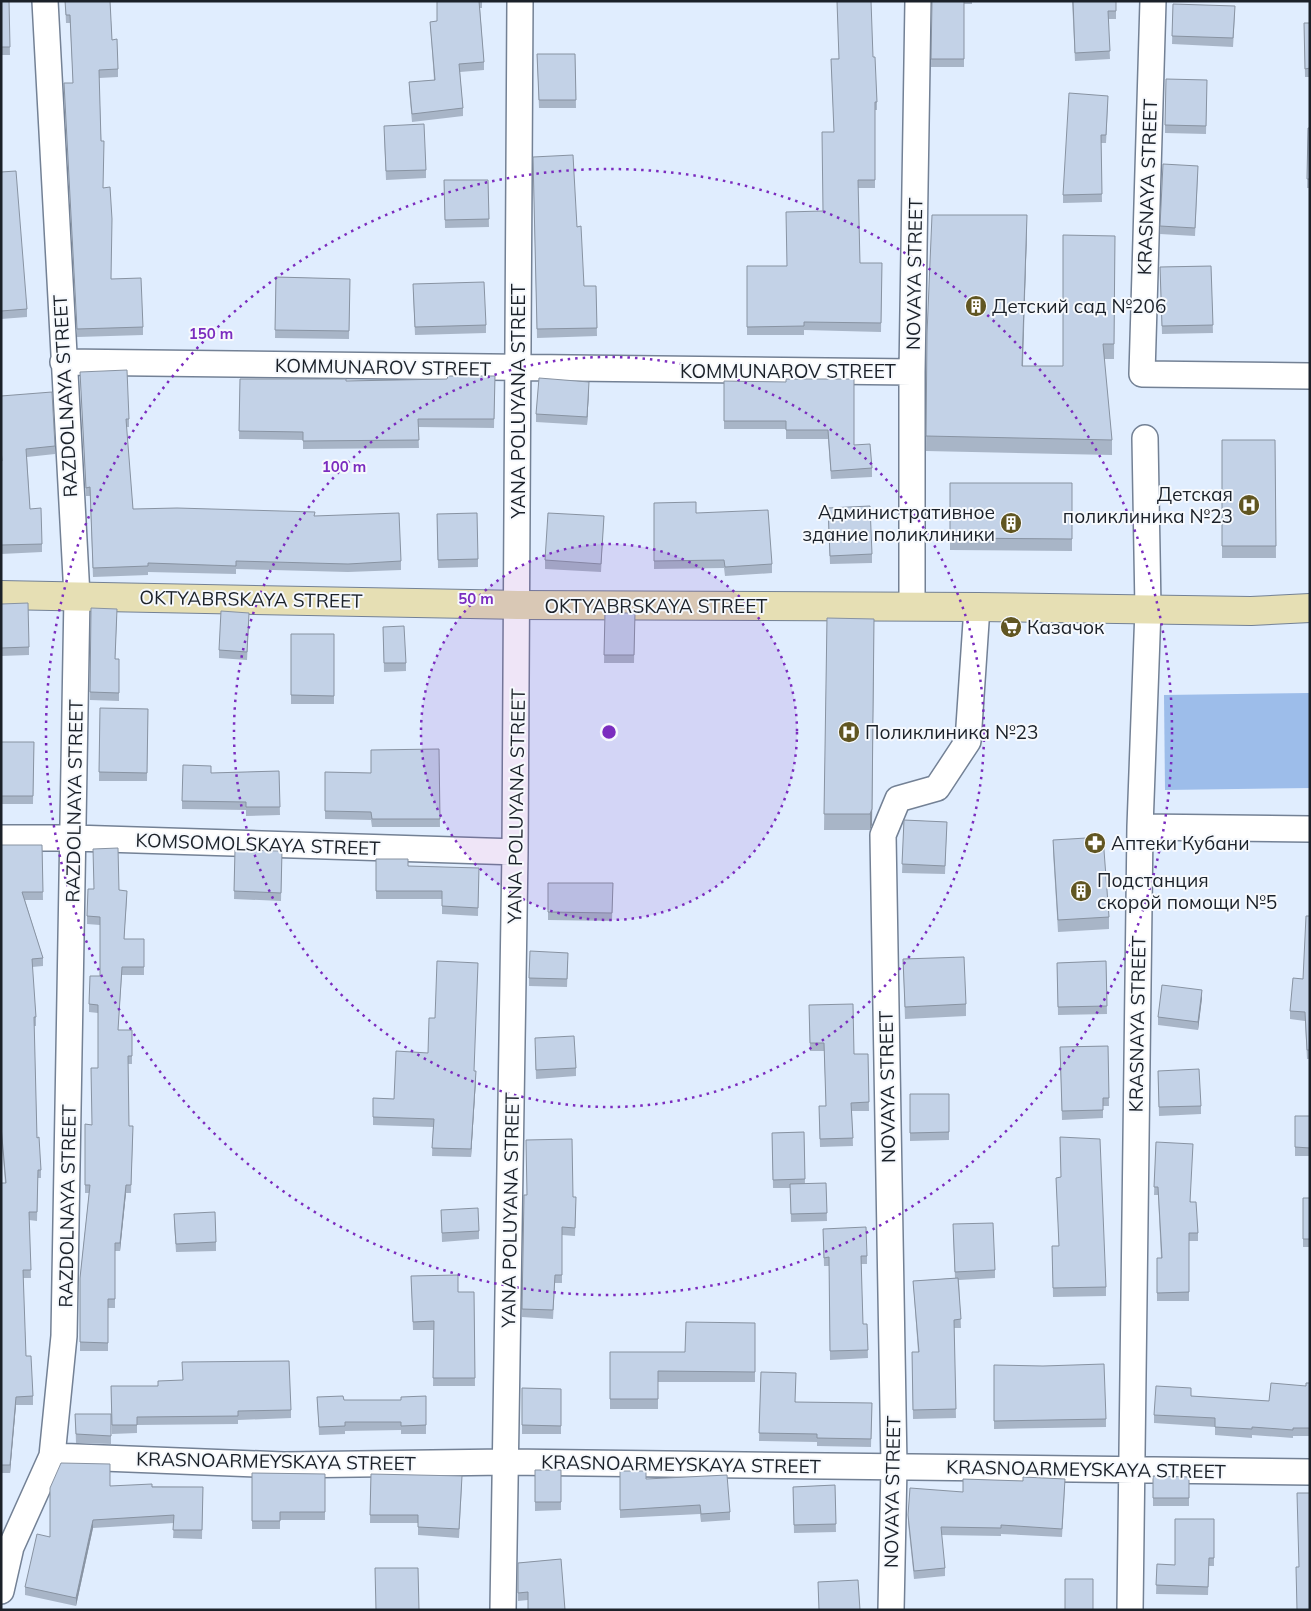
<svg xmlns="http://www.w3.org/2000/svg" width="1311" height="1611" viewBox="0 0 1311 1611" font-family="Mulish,sans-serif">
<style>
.green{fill:#9dbdea}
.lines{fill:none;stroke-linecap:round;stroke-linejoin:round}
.street-casing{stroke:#738195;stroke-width:28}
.secondary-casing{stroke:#738195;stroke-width:30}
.street{stroke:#fff;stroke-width:25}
.secondary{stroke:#e6dfb4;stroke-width:28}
.wall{fill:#a8b5c7}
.shaded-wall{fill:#8893a2}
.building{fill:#c3d2e7;stroke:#8893a2}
.ring{fill:none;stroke:#7b2cbf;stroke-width:2.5;stroke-dasharray:2.5 5}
.labels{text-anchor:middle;stroke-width:4;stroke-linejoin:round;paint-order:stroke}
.street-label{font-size:19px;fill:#1b2129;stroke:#f6f9fd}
.poi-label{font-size:19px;fill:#1b2129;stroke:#f6f9fd;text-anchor:start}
.centre{fill:#7b2cbf;stroke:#f6f9fd;stroke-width:2.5}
.ring-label{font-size:15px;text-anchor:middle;font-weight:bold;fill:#7b2cbf;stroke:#f6f9fd;stroke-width:4;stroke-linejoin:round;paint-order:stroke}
</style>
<rect width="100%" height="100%" fill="#e0edfe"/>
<!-- green -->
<path class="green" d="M1310 693V788L1165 790 1164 695Z"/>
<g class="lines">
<!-- street casing -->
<g class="street-casing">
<path id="street" d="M1153 1 1142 374 1310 376
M63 362 912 372
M912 607V372L918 1
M1140 827 1310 829
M1 838H73L515 852
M52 1456 284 1465 506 1462 1310 1472
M1 1591 11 1547 52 1456 64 1336 77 596 45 1
M503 1610 515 852 520 1
M891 1610 894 1466 883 835 898 799 937 788 968 741 977 607
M1130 1610 1140 827 1148 609 1145 438"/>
</g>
<!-- secondary casing -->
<g class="secondary-casing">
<path id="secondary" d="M1 595 518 605 977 607 1251 611 1310 608"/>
</g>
<!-- street -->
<use href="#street" class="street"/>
<!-- secondary -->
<use href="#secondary" class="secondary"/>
</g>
<!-- wall -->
<path class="wall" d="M1 1H9L10 55H1Z
M65 1H110L112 40 118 69V77L99 78 103 188 111 279 143 327V335L77 337 64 92V83H73L70 23H66Z
M437 1H482V8H480L484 62V70L460 72 463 108V116L412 122 409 90V82L434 80 430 22 437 21Z
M932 1H972V4H964V67H931Z
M1072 1H1116V19H1108L1110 59 1075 61Z
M1173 4 1235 14 1233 47 1172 44Z
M1304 23H1310V77H1305Z
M537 54H575L576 108H539Z
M873 57 877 102V110H875V188H858L860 263H882L881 332 804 330V335H747V266H787L823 211 834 132 831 59Z
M1207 80 1206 134 1165 133V125Z
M1108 104 1106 143H1101L1102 202 1063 203V195Z
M1308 128H1310V188H1307Z
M384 134 426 170V178L386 180Z
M533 157 577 227 584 286H596L597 336 537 338Z
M1 172 27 309V317L1 319Z
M1198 174 1195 236 1160 234V226Z
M444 180H488L489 227 445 228Z
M1027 230 1023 366H1063L1115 236 1114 359H1104L1112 440V455L926 451 927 334Z
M1211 266 1213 333 1162 334 1160 267Z
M276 277 350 279 349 339 275 338Z
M413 292 486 325V333L415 335Z
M80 372 129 419V427H126L133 509 314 516 401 561V570L348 572 236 569V574L148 572V575L93 577 90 496H86Z
M495 376 494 428 418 427 419 448 303 449V440L239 439 240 379 346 381 447 379Z
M724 381 786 382 854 445 872 468V477L831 479 828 439H786V429H724Z
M589 390 587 425 536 422V414Z
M1 396 55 446V454L27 457 30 509 42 544V552L1 554Z
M1222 440H1275L1276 558H1222Z
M950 483H1072V551L950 550Z
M654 503 696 513 772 564V573L725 576 724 568 654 569Z
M437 514 478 559V567L438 568Z
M604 516 601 572 545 569V560Z
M828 516 872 554V563L830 564Z
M1 604 29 647V655L1 656Z
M91 608 117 617 115 659H119V701L90 700Z
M605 613H635L634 663H604Z
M827 618 874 619 872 825 870 830H824Z
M249 621 247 660 219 658V650Z
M383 627 406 663V671L384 672Z
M291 634H334V704H291Z
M100 708 148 709 147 781H99Z
M1 742H34L33 804H1Z
M439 749 440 827H372L371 820 325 819V772L371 773Z
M279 771 280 815 246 816V810L182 809V801L211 773Z
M904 820 947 822 945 874 902 873Z
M1053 840 1109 917V929L1058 932 1053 852Z
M1 845H42L43 900H25L43 958V966L32 967 36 1017V1026H34L37 1138 41 1170V1178H38L37 1221 29 1220 31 1278H23L26 1356 33 1396V1405H16L10 1473H1V1183H5L1 1134Z
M235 850 282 851 281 901 234 899Z
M376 859 408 866 479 868 478 916 442 914V899H376Z
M548 883H613L612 921 548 920Z
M119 890 127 899 124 939H144V975H122L118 1030H132V1064H128L129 1126 133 1134 131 1193H126L120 1251H115V1308H108V1351H80V1278L89 1193H85V1124L92 1125 98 1068V1013L89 1012V1004L100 976V925L87 924V916Z
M1310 916V1059H1307L1305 1021 1290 1019V1011L1303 979Z
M903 959 966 1004V1016L905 1019Z
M568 961 567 987 529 986V978Z
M1106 961 1107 1014 1058 1015 1057 963Z
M1202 998 1198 1030 1158 1025V1017Z
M809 1005 854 1054H868L869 1111H852L853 1146 820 1147 819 1114 826 1106 824 1051H810Z
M535 1046 576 1068V1076L536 1079Z
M1108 1046 1109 1106H1103V1118L1062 1120 1060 1047Z
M474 1071 476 1079 471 1157 432 1156 433 1127 373 1125V1098L394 1099Z
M1158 1071 1201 1106V1114L1159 1116Z
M910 1094H949V1140L910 1141Z
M1310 1116V1156H1295V1147Z
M804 1132 805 1184 826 1183 827 1221 791 1222 790 1188H773L772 1133Z
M1156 1142 1191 1202 1198 1233V1241H1189V1301H1157V1258H1161L1158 1195H1154Z
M1056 1178 1106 1287V1296L1053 1297 1052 1246H1059Z
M524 1195 573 1197 576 1205 575 1236 562 1235V1283H555L553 1319 522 1317Z
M1303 1198H1310V1247H1303Z
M441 1210 479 1231V1239L442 1242Z
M174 1222 216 1242V1251L176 1252Z
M823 1229 867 1256V1264H861L863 1324H867L868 1358 830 1360 829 1266H824Z
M953 1233 995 1270V1278L959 1280 961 1328H954L956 1418 913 1419 912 1352H918L913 1281 955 1278Z
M411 1276 458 1292H474L475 1386H433L434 1330H413Z
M755 1323V1382H658V1409H610V1352H685Z
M994 1365 1106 1419V1427L994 1429Z
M761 1372 796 1402 872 1403 871 1447 817 1446V1442L759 1441Z
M1310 1383V1436H1293V1438L1252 1435V1438L1215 1435V1427L1154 1423V1415L1191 1396 1269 1401 1306 1386Z
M111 1386 291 1410V1418L238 1420V1424L137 1425V1433L112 1434Z
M522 1388 561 1389V1434H522Z
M426 1396V1434H401V1430L345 1431V1434L319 1435 317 1397 344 1400H401Z
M75 1414H111V1444L76 1443Z
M535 1470H561V1510L535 1511Z
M620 1471 646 1479 730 1512V1520L701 1522 700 1514 620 1518Z
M252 1473 325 1474V1520H280V1529H252Z
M371 1474 462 1485 459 1538 418 1535V1523H370Z
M1153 1476 1189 1477V1506H1153Z
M835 1485 836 1532 794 1533 793 1487Z
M110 1486 203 1487 202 1539 173 1538 174 1523 93 1528 76 1606 25 1595V1587L50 1537Z
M1065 1487 1062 1537 1001 1534V1536L941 1535 945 1568V1576L914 1579 908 1523V1515L963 1492Z
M1214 1519V1566H1209L1208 1595 1156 1594 1157 1564 1175 1565Z
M561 1559 528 1600 518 1601V1563Z"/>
<!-- shaded-wall -->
<path class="shaded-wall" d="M1027 215V230L1022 382V366Z
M589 382V390L587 425V417Z
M874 619 872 825 870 830V814Z
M1202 990V998L1198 1030V1022Z
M476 1071V1079L471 1157V1149Z
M126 1185V1193L120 1251V1243Z
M16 1397V1405L10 1473V1465Z
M93 1520V1528L76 1606V1598Z"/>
<!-- building -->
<path class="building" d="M1 1H9L10 47H1Z
M65 1H110L112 40 117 39 118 69 99 70 101 141H104L103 188 110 187 112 219 111 279 141 278 143 327 77 329 64 83H73L70 15H66Z
M437 1H479L484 62 459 64 463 108 412 114 409 82 435 80 430 22 437 21Z
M837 1H871L873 57H875L877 102H875V180H858L860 263H882L881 323 804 322V326L747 327V266H787L786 212 823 211 822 132H834L831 59H839Z
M932 1H964V59H931Z
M1073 1H1116V11H1108L1110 51 1075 53Z
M1173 4 1235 6 1233 38 1172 36Z
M1304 23H1310V68L1305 69Z
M537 54H575L576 100H539Z
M1166 79 1207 80 1206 126 1165 125Z
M1069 93 1108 96 1106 135H1101L1102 194 1063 195Z
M424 124 426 170 386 171 384 126Z
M1308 128H1310V179H1307Z
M573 155 577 227 581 226 584 286H596L597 328 537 329 533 157Z
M1163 164 1198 166 1195 228 1160 226Z
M16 171 27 309 1 311V172Z
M444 180H488L489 219 445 220Z
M932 215H1027L1022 366H1063V235L1115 236 1114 344H1103L1112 440 926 436 927 334Z
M1211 266 1213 325 1162 326 1160 267Z
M276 277 350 279 349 331 275 330Z
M484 282 486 325 415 327 413 284Z
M127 370 129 419H126L133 509 177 508 315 512 314 516 399 513 401 561 348 564 236 561V566L148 563V566L93 568 90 487 86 488 80 372Z
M448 376H495L494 419H418L419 440 303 441V432L239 431 240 379H346V381L447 379Z
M539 378 589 382 587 417 536 414Z
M786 379H854V445L870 444 872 468 831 471 828 430H786V421H724V381L786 382Z
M52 392 55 446 26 449 30 509 41 508 42 544 1 545V461H2L1 449V396Z
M1222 440H1275L1276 546H1222Z
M950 483H1072V539L950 538Z
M696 502V513L768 510 772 564 725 567 724 560 654 561V503Z
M870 506 872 554 830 556 828 508Z
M477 513 478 559 438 560 437 514Z
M548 513 604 516 601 564 545 560Z
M28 603 29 647 1 648V604Z
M91 608 117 609 115 659H119V693L90 692Z
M221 611 249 613 247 652 219 650Z
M605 613H635L634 655H604Z
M827 618 874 619 872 809 870 814H824Z
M404 626 406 663H384L383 627Z
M291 634H334V696L291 695Z
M100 708 148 709 147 773 99 772Z
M1 742H34L33 796H1Z
M439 749 440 819H372L371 812 325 811V772L371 773V750Z
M183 765 211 766V773L279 771 280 807H246V802L182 801Z
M904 820 947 822 945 866 902 864Z
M1103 837 1109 917 1058 920 1053 840Z
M1 845H42L43 892H22L43 958 32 959 36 1017H34L37 1138 39 1137 41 1170H38L37 1212H29L31 1270H23L26 1356H31L33 1396 16 1397 10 1465H1V1183H6L1 1126Z
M118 848 119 890 127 891 124 939H144V967H122L118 1030H132V1056H128L129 1126H133L131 1185H126L120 1243H115V1299H108V1343L80 1342V1278L90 1185H85V1124L92 1125 91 1068H98V1005L89 1004 90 976H100V917L87 916 88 889H94L93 849Z
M235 850 282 851 281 893 234 891Z
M376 859H408V866L479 868 478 908 442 906V891H376Z
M548 883H613L612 913 548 912Z
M1306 916H1310V1050H1307L1305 1012 1290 1011 1293 978 1303 979Z
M530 951 568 953 567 979 529 978Z
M964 957 966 1004 905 1007 903 959Z
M437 961 478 963 474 1071H476L471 1149 432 1148 434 1119 373 1117V1098L394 1099 396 1051 428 1053 429 1018H435Z
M1106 961 1107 1006 1058 1007 1057 963Z
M1162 985 1202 990 1198 1022 1158 1017Z
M853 1004 854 1054H868L869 1102 851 1103 853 1138 820 1139 819 1106H826L824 1043H810L809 1005Z
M574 1036 576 1068 536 1070 535 1038Z
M1108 1046 1109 1098H1103V1110L1062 1111 1060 1047Z
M1199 1069 1201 1106 1159 1107 1158 1071Z
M910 1094H949V1132L910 1133Z
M1295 1116H1310V1148L1295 1147Z
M804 1132 805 1179 773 1180 772 1133Z
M1060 1137 1100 1139 1106 1287 1053 1288 1052 1246H1059L1056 1178 1061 1177Z
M572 1139 573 1197H576L575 1228 562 1227V1275H555L553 1310 522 1309 524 1195H527L526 1140Z
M1156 1142 1193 1144 1190 1202H1196L1198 1233H1189V1292L1157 1293V1258H1162L1158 1187H1154Z
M826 1183 827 1213 791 1214 790 1184Z
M1303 1198H1310V1239H1303Z
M478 1208 479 1231 442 1233 441 1210Z
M215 1212 216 1242 176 1244 174 1214Z
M993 1223 995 1270 955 1272 953 1224Z
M866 1227 867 1256H861L863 1324H867L868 1350 830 1351 829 1257 824 1258 823 1229Z
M458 1275V1292H474L475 1378H433L434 1321 413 1322 411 1276Z
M958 1278 961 1319 954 1320 956 1409 913 1410 912 1352H919L913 1281Z
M686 1322 755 1323V1372L658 1371V1399H610V1352H685Z
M289 1361 291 1410 238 1411V1416L137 1417V1425H112L111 1386H158V1381L183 1380 182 1362Z
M1104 1364 1106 1419 994 1421V1365L1043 1366Z
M761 1372 796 1373 795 1402 872 1403 871 1439 817 1438V1434L759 1433Z
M1271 1383 1306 1386V1383H1310V1428H1293V1430L1252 1427V1429L1215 1427V1418L1154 1415 1156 1386 1191 1388V1396L1269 1401Z
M522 1388 561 1389V1426L522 1425Z
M343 1396 344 1400H401V1397L426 1396V1425L401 1426V1422H345V1426L319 1427 317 1397Z
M75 1414H111V1436L76 1434Z
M61 1463 110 1464V1486L152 1484V1487H203L202 1530H173L174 1515 93 1520 76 1598 25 1587 37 1534 50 1537V1488Z
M535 1470H561V1502H535Z
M620 1471H646V1479L727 1475 730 1512 701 1514 700 1505 620 1510Z
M252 1473 325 1474V1512H280V1521H252Z
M371 1474 462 1476 459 1529 418 1527V1515H370Z
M1153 1476 1189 1477V1498H1153Z
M1023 1477 1065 1479 1062 1529 1001 1525V1528L941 1527 945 1568 914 1571 908 1515 910 1488 963 1492V1479L1023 1481Z
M835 1485 836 1524 794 1525 793 1487Z
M1297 1493H1310V1610H1297L1296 1567H1299Z
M1175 1519H1214V1558H1209L1208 1587 1156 1585 1157 1564 1175 1565Z
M561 1559 565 1610H575H528V1592L518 1593V1563Z
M375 1568H418L419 1610H376Z
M1065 1579H1093V1610H1065Z
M858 1580 860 1610H819L818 1582Z"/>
<!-- distance rings -->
<circle cx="609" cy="732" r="188" fill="#7b2cbf" fill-opacity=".12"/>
<g class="ring">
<circle cx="609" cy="732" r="188"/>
<circle cx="609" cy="732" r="375"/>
<circle cx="609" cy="732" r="563"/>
</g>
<!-- icons -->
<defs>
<g id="building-disc" transform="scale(1.125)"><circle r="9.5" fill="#615622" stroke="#f6f9fd"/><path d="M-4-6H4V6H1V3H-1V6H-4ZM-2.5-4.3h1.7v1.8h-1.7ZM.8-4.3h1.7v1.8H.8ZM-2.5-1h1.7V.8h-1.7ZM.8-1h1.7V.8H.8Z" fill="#fff"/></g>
<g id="hospital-disc" transform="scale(1.125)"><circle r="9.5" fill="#615622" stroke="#f6f9fd"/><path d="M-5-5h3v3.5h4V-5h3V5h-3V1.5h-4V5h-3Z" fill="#fff"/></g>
<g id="supermarket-disc" transform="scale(1.125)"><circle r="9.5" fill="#615622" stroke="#f6f9fd"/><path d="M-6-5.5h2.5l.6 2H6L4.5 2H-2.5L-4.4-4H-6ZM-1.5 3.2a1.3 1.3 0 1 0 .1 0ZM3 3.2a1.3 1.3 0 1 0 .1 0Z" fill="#fff"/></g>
<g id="pharmacy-disc" transform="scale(1.125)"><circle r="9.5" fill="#615622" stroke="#f6f9fd"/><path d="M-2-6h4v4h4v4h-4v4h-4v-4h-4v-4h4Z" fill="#fff"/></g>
</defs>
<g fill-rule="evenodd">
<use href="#building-disc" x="976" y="306"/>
<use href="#hospital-disc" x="1249" y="505"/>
<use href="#building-disc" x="1011" y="523"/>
<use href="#supermarket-disc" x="1011" y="627"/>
<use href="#hospital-disc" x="849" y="732"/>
<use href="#pharmacy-disc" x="1095" y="843"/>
<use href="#building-disc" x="1081" y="891"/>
</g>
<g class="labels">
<!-- street labels -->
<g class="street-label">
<text transform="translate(1147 187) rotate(-88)" y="7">KRASNAYA STREET</text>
<text transform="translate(914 274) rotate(-89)" y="7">NOVAYA STREET</text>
<text transform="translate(383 367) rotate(1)" y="7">KOMMUNAROV STREET</text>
<text x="788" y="378">KOMMUNAROV STREET</text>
<text transform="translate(65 396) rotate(-93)" y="7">RAZDOLNAYA STREET</text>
<text transform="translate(518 401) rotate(-90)" y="7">YANA POLUYANA STREET</text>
<text transform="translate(251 599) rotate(1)" y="7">OKTYABRSKAYA STREET</text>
<text x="656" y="613">OKTYABRSKAYA STREET</text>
<text transform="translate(74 801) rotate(-89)" y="7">RAZDOLNAYA STREET</text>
<text transform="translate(516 806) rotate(-89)" y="7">YANA POLUYANA STREET</text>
<text transform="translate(258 844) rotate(2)" y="7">KOMSOMOLSKAYA STREET</text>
<text transform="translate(1137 1024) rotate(-89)" y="7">KRASNAYA STREET</text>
<text transform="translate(887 1087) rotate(-91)" y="7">NOVAYA STREET</text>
<text transform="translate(67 1206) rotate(-89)" y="7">RAZDOLNAYA STREET</text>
<text transform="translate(510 1210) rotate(-89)" y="7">YANA POLUYANA STREET</text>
<text transform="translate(276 1461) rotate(1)" y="7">KRASNOARMEYSKAYA STREET</text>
<text transform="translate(681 1464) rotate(1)" y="7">KRASNOARMEYSKAYA STREET</text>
<text transform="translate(1086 1469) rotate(1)" y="7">KRASNOARMEYSKAYA STREET</text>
<text transform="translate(892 1492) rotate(-89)" y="7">NOVAYA STREET</text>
</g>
<!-- poi labels -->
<g class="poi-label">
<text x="992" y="313">Детский сад №206</text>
<text x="1233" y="501" text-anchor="end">Детская<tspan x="1233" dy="22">поликлиника №23</tspan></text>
<text x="995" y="519" text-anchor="end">Административное<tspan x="995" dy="22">здание поликлиники</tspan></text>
<text x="1027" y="634">Казачок</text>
<text x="865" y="739">Поликлиника №23</text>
<text x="1111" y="850">Аптеки Кубани</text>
<text x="1097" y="887">Подстанция<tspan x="1097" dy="22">скорой помощи №5</tspan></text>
</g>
</g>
<circle cx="609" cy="732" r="8" class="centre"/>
<g class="ring-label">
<text x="211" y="339">150 m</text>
<text x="344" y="472">100 m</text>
<text x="476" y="604">50 m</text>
</g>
<!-- border -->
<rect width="1311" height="1611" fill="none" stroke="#1b2129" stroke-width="5"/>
</svg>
